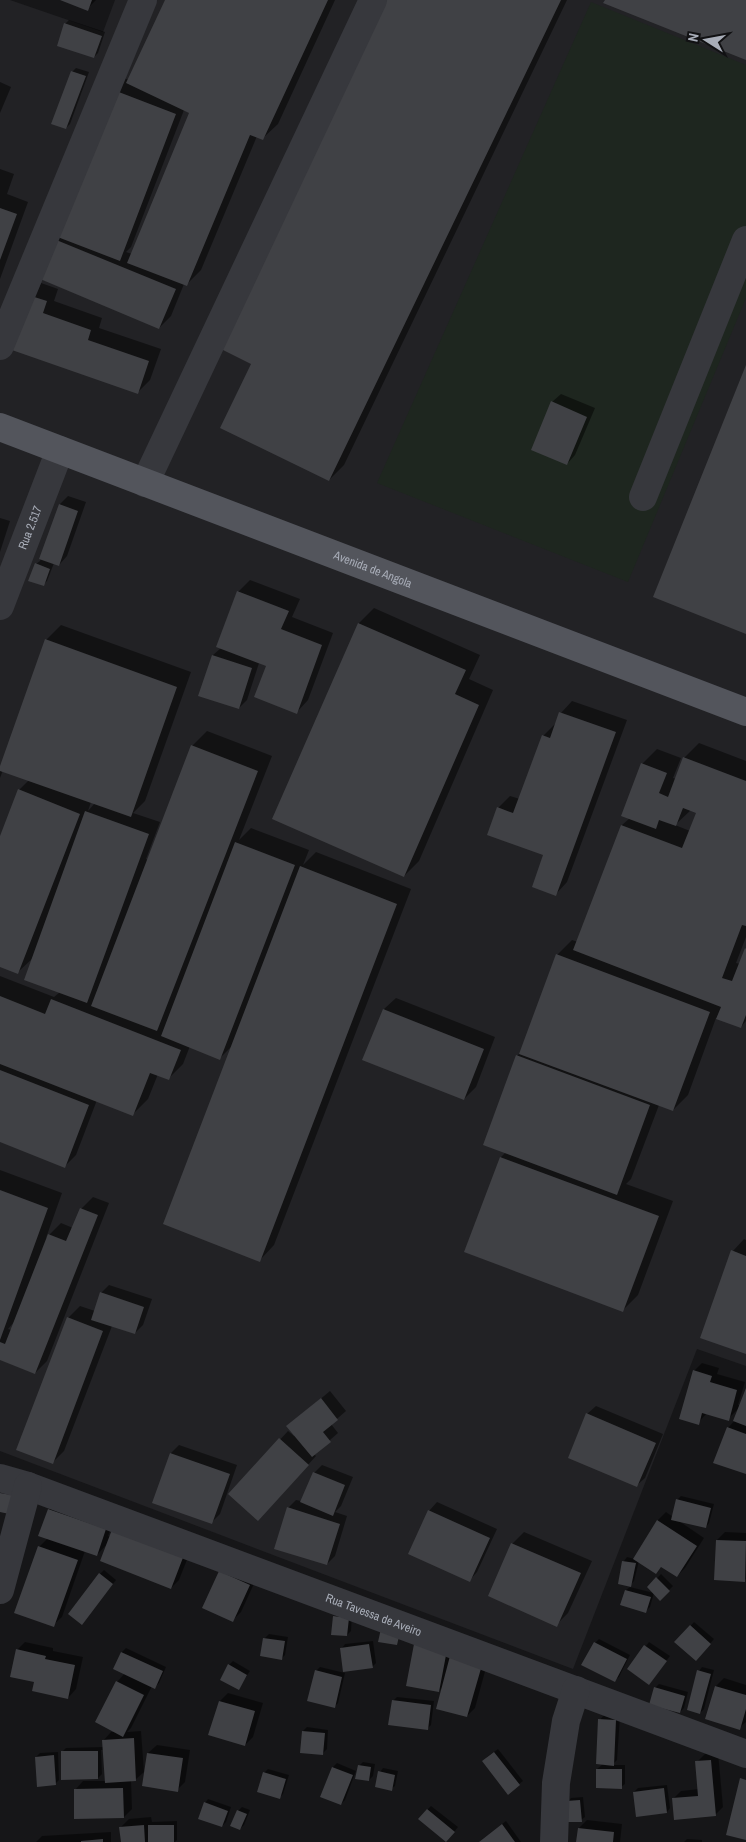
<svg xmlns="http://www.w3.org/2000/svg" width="746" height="1842" viewBox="0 0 746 1842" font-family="'Archivo Narrow',sans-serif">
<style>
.built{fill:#222225}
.green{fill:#1e261f}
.shadow{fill:#0007;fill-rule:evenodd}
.building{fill:#404145}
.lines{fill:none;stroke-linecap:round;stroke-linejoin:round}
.minor{stroke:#37383d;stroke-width:28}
.major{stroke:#53555c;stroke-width:28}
.labels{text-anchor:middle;stroke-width:4;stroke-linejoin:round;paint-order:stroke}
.street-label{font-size:12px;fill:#a8adb8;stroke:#111113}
</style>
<rect width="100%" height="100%" fill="#161618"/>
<!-- built -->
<path class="built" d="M0 0H10L103 32 115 0H746V1366L697 1349 573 1669 0 1451Z"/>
<!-- green -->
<path class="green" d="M591 2 746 65V298L628 582 377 483Z"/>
<!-- shadow -->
<path class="shadow" d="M64 0H96L87 9Z
M166 0H335L278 124 263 138 257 136 201 270 186 285 184 284 171 316 159 328 34 276 124 78 129 80ZM184 110 190 113 132 254 126 252 131 247Z
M388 0H567L344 465 329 480 253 363Z
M69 20 105 32 98 53 94 57 65 24Z
M76 68 89 72 70 124 66 128 72 72Z
M0 82 11 87 0 113Z
M0 169 14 174 7 194 28 202 0 279Z
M41 283 58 289 54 301 102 318 99 328 161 349 150 380 138 392 10 348Z
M561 394 595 408 575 455 567 464 552 402Z
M68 496 86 502 67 556 59 565 54 563 47 581 43 585 36 564 40 561 60 504Z
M0 518 10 521 0 552Z
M250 580 300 599 292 617 333 633 308 700 297 712 267 666 259 663 247 700 239 708 200 695 213 655 221 648 238 592Z
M374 608 480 655 469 679 493 690 419 861 404 876 274 818 359 623Z
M61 625 191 672 145 801 133 813 160 822 146 859 148 860 192 746 207 731 272 756 239 840 251 828 309 850 303 865 316 852 411 889 274 1245 260 1260 233 1045 220 1058 190 1046 183 1064 168 1079 158 1074 148 1099 133 1114 97 1100 76 1155 64 1167 0 1141V976L54 997 60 992 33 958 18 972 0 966V840L19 790 29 780 3 770 0 778V769L46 640ZM91 802 95 803 88 811Z
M572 701 627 720 567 882 556 894 545 855 498 808 510 796 520 799 543 736 555 724 561 713Z
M699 743 746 761V937L736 963 740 964 746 949V1021L741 1027 716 1018 688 1095 673 1110 659 1105 631 1179 626 1184 673 1201 638 1295 623 1310 465 1251 501 1157 506 1152 517 1056 522 1051 557 955 572 940 578 942 622 825 630 818 642 764 657 749 681 758 673 778 676 779 684 758ZM691 810 697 812 690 831 675 825Z
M396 998 495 1037 476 1087 464 1099 384 1009Z
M0 1170 62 1193 46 1238 61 1223 73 1228 81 1209 93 1197 109 1203 47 1361 35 1373 0 1359ZM15 1321 12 1330 8 1329Z
M744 1239 746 1240V1353L733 1251Z
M109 1285 152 1299 143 1325 135 1333 112 1326 64 1451 52 1463 68 1318 80 1306 95 1311 101 1293Z
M702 1363 719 1368 717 1374 745 1382 738 1405 740 1406 746 1391V1473L728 1428 735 1420 738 1409 728 1419 707 1413 698 1423 694 1371Z
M330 1391 346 1411 331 1424 338 1433 314 1454 316 1456 266 1511 230 1494 288 1431 294 1436 295 1434 288 1426Z
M596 1406 663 1434 645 1478 636 1486 587 1414Z
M179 1445 237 1465 220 1514 212 1522 154 1502 171 1453Z
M322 1465 353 1477 341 1506 335 1512 347 1516 335 1556 327 1564 288 1508 296 1500 301 1501 314 1473Z
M681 1496 714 1504 709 1523 706 1527 679 1521 704 1538 685 1568 677 1576 662 1566 656 1572 639 1561 634 1581 630 1585 624 1561 627 1557 635 1559 658 1520 666 1512 673 1517 677 1500Z
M57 1501 114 1521 108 1536 111 1537 192 1547 179 1580 171 1588 108 1543 97 1555 85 1551 62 1617 53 1625 39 1547 48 1538 49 1510Z
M437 1502 497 1529 477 1572 469 1581 429 1511Z
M524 1532 592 1561 568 1613 556 1625 512 1544Z
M725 1532 746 1533V1579L744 1580 717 1540Z
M104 1570 116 1580 85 1619 100 1574Z
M220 1572 257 1577 241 1612 233 1620Z
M661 1574 673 1586 660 1599 649 1587Z
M630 1587 654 1593 650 1607 646 1611 626 1590Z
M338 1613 352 1614 351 1631 347 1635 334 1617Z
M694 1622 714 1639 700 1656 676 1642Z
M269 1634 288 1637 285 1655 281 1659 262 1655 265 1638Z
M599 1639 630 1655 619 1677 615 1680 595 1643Z
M373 1641 376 1663 372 1667 342 1648 345 1644Z
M25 1642 53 1648V1651L83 1657 76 1689 68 1698 35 1681 17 1650Z
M649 1642 670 1656 649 1684 628 1669Z
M415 1644 489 1657 475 1708 467 1716 443 1687 439 1691Z
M126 1648 166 1667 159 1683 155 1687 152 1686 131 1728 127 1732 141 1731 144 1772 135 1780H131L132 1809 124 1817 75 1790 83 1781H106L104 1750H101L102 1774 98 1778 62 1752 66 1748 103 1747V1741L111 1732H116L117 1682 125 1673 115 1668 122 1652Z
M233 1661 250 1671 238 1689 229 1665Z
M320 1667 345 1673 338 1703 334 1707 316 1671Z
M702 1667 714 1670 704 1709 700 1713 699 1671Z
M724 1678 746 1685V1722L739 1728 707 1718 716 1686Z
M659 1684 688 1692 684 1708 680 1712 655 1688Z
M228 1693 263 1703 253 1737 245 1745 210 1735 220 1701Z
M397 1697 434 1701 431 1725 427 1729 393 1701Z
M603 1716 620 1717 617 1760 612 1765H625V1784L621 1787 597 1769 603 1764 600 1720Z
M307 1727 328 1730 327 1749 323 1753 303 1731Z
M157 1745 190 1750 185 1782 177 1790 148 1753Z
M498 1749 523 1781 519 1784 487 1757Z
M58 1752 59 1780 55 1784 36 1757 40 1753Z
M718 1752 723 1807 715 1815 673 1799 681 1791 699 1789 697 1762 705 1754Z
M363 1762 375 1764 373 1776 369 1780 359 1766Z
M337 1763 356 1771 345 1800 341 1804 322 1796 333 1767Z
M383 1768 398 1771 395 1786 391 1789 380 1772Z
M268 1769 289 1775 283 1794 279 1798 264 1773Z
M667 1785 670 1808 667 1812 634 1792 638 1788Z
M583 1797 585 1817 581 1820 568 1802 571 1798Z
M208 1799 231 1807 226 1822 222 1826 205 1803Z
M431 1806 458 1827 450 1837 427 1810Z
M242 1807 250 1810 244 1825 240 1829 238 1811Z
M151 1817 152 1822 177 1821V1840L175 1842H122L121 1827 129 1819Z
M587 1820 622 1824 620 1842H578L579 1828Z
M506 1821 521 1842H480V1841Z
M111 1832V1842H36L42 1836Z
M687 1839 702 1840V1842H684Z"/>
<!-- building -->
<path class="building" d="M60 0H92L88 11Z
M165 0H328L263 140 250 135 187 286 127 263 189 113 126 83Z
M387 0H561L329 481 220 428 251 364 219 348Z
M605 0H746V60L603 3Z
M64 23 102 36 94 58 57 46Z
M71 71 86 76 66 129 51 124Z
M111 89 176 114 120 261 55 236Z
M0 208 17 214 0 260Z
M49 237 176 289 159 329 33 276Z
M28 295 47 301 43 313 91 330 88 340 149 361 138 394 9 349Z
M746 365V634L653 597Z
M551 401 587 417 567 465 531 450Z
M59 504 78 511 59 566 39 559Z
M35 563 50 569 44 586 28 581Z
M237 591 289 611 281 629 322 645 297 714 254 697 266 666 216 647Z
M358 623 466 670 455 694 479 705 404 877 272 819Z
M45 639 177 687 131 817 0 771V766Z
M212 655 252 668 239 709 198 696Z
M559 712 616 732 556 896 532 887 543 855 487 835 497 807 513 813 542 735 550 738Z
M191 745 258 771 157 1031 91 1006Z
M683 757 746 781V926L742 925 722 978 732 981 745 948 746 949V1015L741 1028 716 1019 721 1007 573 950 621 825 682 848 696 813 683 808 676 826 659 820 656 829 621 816 641 763 667 773 659 793 668 797Z
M18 789 80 814 18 974 0 967V836Z
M85 811 149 834 87 1003 24 980Z
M235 842 295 865 220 1060 161 1036Z
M300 866 397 904 260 1262 163 1224Z
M556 954 710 1012 673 1111 519 1054Z
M0 996 45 1014 51 999 181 1050 169 1080 150 1073 133 1116 0 1064Z
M383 1009 484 1049 464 1100 362 1060Z
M516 1055 650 1105 617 1195 483 1145Z
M0 1070 89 1105 65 1168 0 1142Z
M500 1157 659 1216 623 1312 464 1252Z
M0 1190 48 1208 0 1340Z
M80 1208 98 1215 35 1374 0 1360V1342L5 1344 48 1234 66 1241Z
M731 1250 746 1256V1354L700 1338Z
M100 1292 144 1307 135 1334 91 1320Z
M67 1317 103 1331 53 1464 16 1450Z
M693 1370 712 1376 710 1382 737 1390 729 1421 702 1413 699 1425 679 1419Z
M746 1388V1426L733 1421Z
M321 1398 338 1420 323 1432 331 1442 312 1457 286 1426Z
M586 1413 656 1443 637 1487 568 1458Z
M727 1427 746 1434V1474L713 1463Z
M279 1438 309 1465 258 1521 228 1494Z
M170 1453 230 1474 212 1524 152 1503Z
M313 1472 345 1485 333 1516 300 1502Z
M0 1493 17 1496 14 1515 0 1512Z
M676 1499 711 1508 706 1528 671 1520Z
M287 1507 340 1524 327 1565 274 1549Z
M48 1509 106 1529 97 1556 38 1536Z
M428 1510 490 1538 470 1582 408 1554Z
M657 1520 697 1546 677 1577 661 1567 656 1574 633 1559Z
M113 1527 184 1555 171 1589 100 1561Z
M716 1540 746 1541 745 1582 714 1580Z
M511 1543 581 1573 557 1627 488 1596Z
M38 1546 78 1560 54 1627 14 1613Z
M622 1561 636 1563 631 1587 618 1584Z
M219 1571 250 1585 233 1622 202 1608Z
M99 1573 113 1584 82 1625 68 1614Z
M656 1577 670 1591 660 1601 647 1587Z
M625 1590 651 1597 646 1613 620 1605Z
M333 1616 349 1618 347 1636 331 1635Z
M382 1624 401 1628 397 1645 378 1642Z
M690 1625 711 1644 696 1661 674 1642Z
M263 1638 285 1641 282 1660 260 1656Z
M594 1642 627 1659 615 1682 581 1665Z
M369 1644 373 1668 343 1672 340 1648Z
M414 1644 447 1650 439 1692 406 1686Z
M644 1645 667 1661 649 1685 627 1669Z
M16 1649 46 1656 45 1659 75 1665 68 1699 32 1691 34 1682 10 1677Z
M121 1652 163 1671 155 1689 113 1669Z
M450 1656 482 1665 467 1717 436 1709Z
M228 1664 247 1675 239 1690 220 1680Z
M315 1670 342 1677 335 1708 307 1701Z
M697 1670 711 1674 700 1714 687 1710Z
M116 1681 144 1695 123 1737 95 1722Z
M715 1686 746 1695V1709L740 1730 705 1719Z
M654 1687 685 1696 680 1713 649 1705Z
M392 1700 431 1705 428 1730 388 1725Z
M219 1701 255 1711 245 1746 208 1735Z
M598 1719 616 1720 614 1766 596 1764Z
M302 1731 325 1733 323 1755 300 1753Z
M134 1738 136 1781 105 1783 102 1740Z
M61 1751H98V1779L61 1780Z
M494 1752 520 1785 508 1795 482 1761Z
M147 1753 183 1758 178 1792 142 1786Z
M54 1755 56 1785 37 1787 35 1757Z
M711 1760 716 1816 674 1820 672 1798 698 1796 695 1761Z
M358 1765 371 1767 369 1781 355 1779Z
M332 1767 353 1775 341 1805 320 1797Z
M596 1769H622V1789L596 1788Z
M378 1771 395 1775 392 1791 375 1787Z
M263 1772 286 1779 280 1799 257 1792Z
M740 1778 746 1780V1840L726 1835Z
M123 1788 124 1818 74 1819V1789Z
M664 1788 667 1813 636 1817 633 1792Z
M580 1800 582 1822H568L566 1801Z
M204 1802 228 1811 222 1827 198 1819Z
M427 1809 455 1832 446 1842 418 1819Z
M237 1810 247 1814 240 1830 230 1826Z
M502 1824 515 1842H479Z
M144 1825 145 1842H121L119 1827Z
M148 1825H174V1842H148Z
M578 1828 614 1832 613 1842H576Z
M103 1839V1842H81V1841Z"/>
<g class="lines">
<!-- minor -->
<g class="minor">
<path d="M0 346 143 0"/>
<path d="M145 483 373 0"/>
<path d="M643 497 746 240"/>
<path id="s1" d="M0 606 60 450"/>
<path id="s2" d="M0 1478 28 1486 746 1754"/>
<path d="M0 1590 28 1486"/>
<path d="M554 1842 556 1783 566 1721 576 1690"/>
</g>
<!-- major -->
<path class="major" id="s3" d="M0 427 746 712"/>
</g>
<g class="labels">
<!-- street labels -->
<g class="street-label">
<text dy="4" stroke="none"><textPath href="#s1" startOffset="84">Rua 2.517</textPath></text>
<text dy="4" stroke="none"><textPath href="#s3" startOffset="399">Avenida de Angola</textPath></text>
<text dy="4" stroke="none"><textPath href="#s2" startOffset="398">Rua Tavessa de Aveiro</textPath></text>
</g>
</g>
<!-- north arrow -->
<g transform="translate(706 40) rotate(281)" stroke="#111113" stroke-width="4" paint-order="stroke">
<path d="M0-4L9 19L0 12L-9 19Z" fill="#a8adb8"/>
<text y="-8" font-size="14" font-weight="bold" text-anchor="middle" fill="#a8adb8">N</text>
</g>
</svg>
